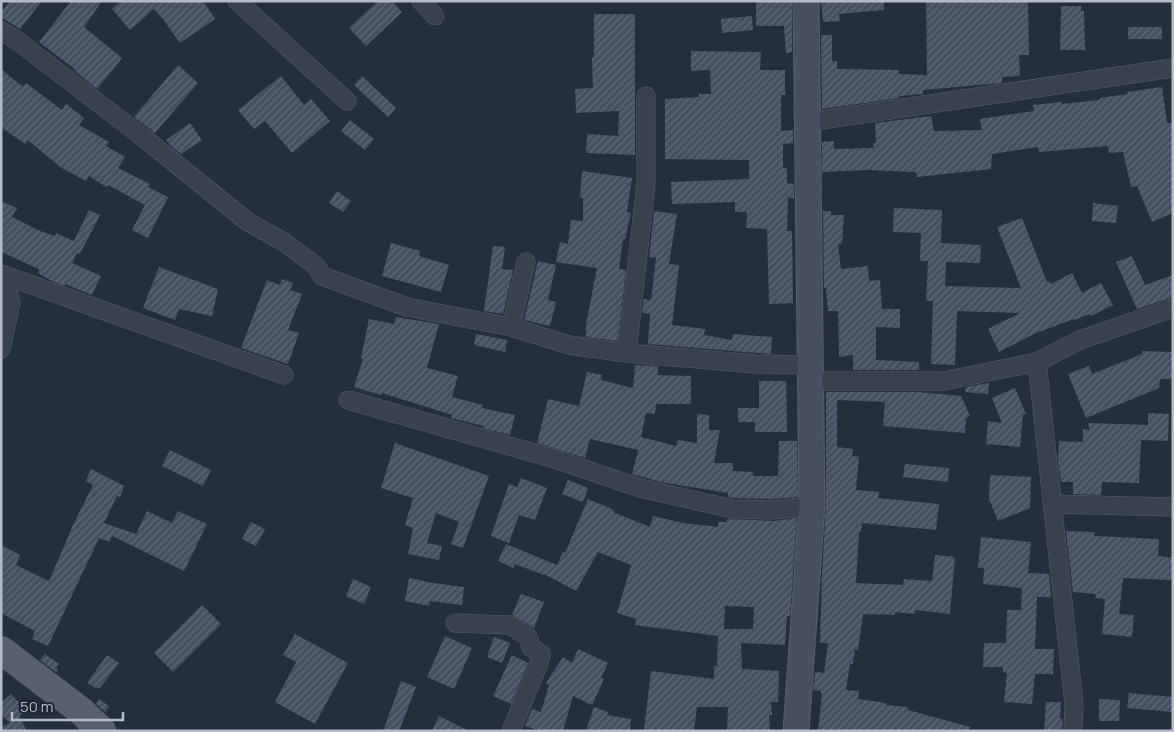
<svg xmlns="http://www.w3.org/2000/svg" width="1174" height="732" viewBox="0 0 1174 732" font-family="Manrope,sans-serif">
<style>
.building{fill:url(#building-hatch);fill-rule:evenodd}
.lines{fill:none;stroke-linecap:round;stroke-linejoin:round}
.street-casing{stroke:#565f6c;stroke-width:19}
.secondary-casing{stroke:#565f6c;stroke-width:27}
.primary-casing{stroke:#414a57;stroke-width:29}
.street{stroke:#38414e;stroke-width:18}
.secondary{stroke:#465061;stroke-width:25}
.primary{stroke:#56606e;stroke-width:28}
</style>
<defs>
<pattern id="building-hatch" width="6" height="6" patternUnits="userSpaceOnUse" patternTransform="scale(1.25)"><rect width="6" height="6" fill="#455162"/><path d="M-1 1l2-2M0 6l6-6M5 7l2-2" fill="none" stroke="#5d6877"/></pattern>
</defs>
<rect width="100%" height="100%" fill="#242f3e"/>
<!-- building -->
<path class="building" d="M10 1H42L20 29 1 17V12Z
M71 1H102L84 27 122 58 97 89 75 71 76 70 39 42Z
M121 1H203L215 19 180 43 163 19 154 9 130 30 112 9Z
M378 1H392L402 12 366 46 349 28Z
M821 1H884V10L839 14 840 21 823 22Z
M926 1H1028L1029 55H1019L1020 76 1002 77V83L923 90V94L899 96V98L822 109 821 35H832V61H837V69L899 70V74L927 75Z
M756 2H792V52L786 53 784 26H756Z
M1061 6H1081V11H1084L1085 50H1060Z
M594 14H635V155L586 153 587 134 618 136 619 111 576 113 575 89 593 88 592 57H594Z
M752 16 753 30 722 33 721 19Z
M1128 27H1162V39H1128Z
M691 51 761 52 760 70H785V95H781V131L793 130V143L783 144V168H787V183L794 184V198H788L787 231H792L793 303 769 304 767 229 746 228 747 212H735V202L672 204 671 182 749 179V160L665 159V99L699 97V94H711L710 70 691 71Z
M178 65 198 83 155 133 134 117Z
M1 69 23 87 26 83 62 110 66 104 84 118 79 125 109 142 106 146 125 157 118 168 150 184 148 187 168 197 148 238 132 230 145 205 108 185 106 187 89 176 86 181 60 167 28 140 25 144 1 127Z
M281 76 304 105 311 99 330 121 292 153 265 121 254 129 238 110Z
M362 76 396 108 388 117 354 85Z
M1162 87 1167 123H1173V213L1152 222 1137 186 1131 187 1123 152 1109 153 1108 146 1039 152 1038 147 992 154 991 169 917 177 916 172 867 170 822 172V142L834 141V149L874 148 873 143H876L875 123 931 116 934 131 982 130 980 119 1034 111 1033 105 1061 102V104L1100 100V98L1128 94 1127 92Z
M350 120 374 139 365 150 341 131Z
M190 123 202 140 181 154 171 146 166 140Z
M582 171 632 178 627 212 631 213 625 239H623L619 269 626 270 618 341 586 337V324L597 268 556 262 560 242 568 244 571 220 583 221V198L580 197Z
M337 191 351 201 343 212 329 203Z
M1 201 17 208 12 217 40 231 55 236 56 233 74 241 89 210 100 215 80 254 77 253 72 263 101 276 92 295 65 284V286L52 281 38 273 39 269 1 252Z
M1093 203 1118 206 1116 223 1092 221Z
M894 208 942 210 941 243 981 245 980 263 946 262 945 286 1021 288 997 227 1022 218 1047 282 1050 281 1051 284 1072 273 1082 293 1101 283 1113 305 1091 316 1090 314 1074 320V319L1036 333 999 352 988 329 1020 313 957 311 955 365 931 364 933 301H926L928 261H920L921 233 893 232Z
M654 211 677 214 669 264 679 265 672 325 705 329 704 335 732 340 733 334 772 337 771 354 648 344 650 314 642 313 644 299 651 300 656 258 649 257Z
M823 211H831V215H844L842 244H838L841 269 868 266 869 281 880 280 882 309H900V328L876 327V360L919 362V370H853V355L839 357 838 311H828L826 288H824Z
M391 243 420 251 419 256 449 265 441 292 382 276Z
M493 246 505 247 502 269 513 270 503 314 484 311Z
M1132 256 1145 285 1173 275V297L1137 309 1116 262Z
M538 261 556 265 548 300 556 302 550 326 524 320Z
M159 267 218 289 212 316 179 309 175 320 143 308Z
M282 279 293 283 290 290 302 294 288 330 299 333 288 364 241 348 267 280 280 285Z
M396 317 439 324 427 368 458 376 452 397 483 405 482 408 515 415 510 435 483 428 484 426 451 418 452 415 382 393 381 395 354 387 363 359 361 358 369 319 394 324Z
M476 334 507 340 505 352 474 345Z
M1142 351 1173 352V379H1160L1159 388 1086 418 1068 374 1089 366 1092 374 1142 354Z
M635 365 658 366V375L691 376V404H656L655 414 646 413 641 437 676 446 678 440 697 443V414L709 415V430H720L714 463H733V471L753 472V476H778L779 441H797L798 497 774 499 734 498 728 497V493L661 482 632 474 638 450 590 439 585 458 537 443 548 399 579 406 587 372 602 375 601 380 633 388Z
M759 381H786L787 432H755V422H738V408H759Z
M989 383 988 394 965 392 966 387Z
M1015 388 1026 414 1023 415 1020 447 986 444 988 421 1002 423 992 398Z
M826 392H918L961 396 970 416 966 418 965 433 883 426 885 402 837 400V447L853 449 852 456 859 457 856 490 879 492 878 498 939 504 936 530 862 523 861 532H859L856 583 903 585 904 579 932 581 935 555 955 557 950 614 915 610V614L895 612V615L863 614 858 650 855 649 853 664H850L846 690 859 691 858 699 886 703V705L908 707V710L970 727V731H818L822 694H821V691L813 690 815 672 824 673 828 643H820L822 573 826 506Z
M1148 413 1169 414 1168 441 1141 440 1139 483 1102 482 1101 495 1073 494V482H1061L1058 460 1059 441 1083 442V429L1090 430 1088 423 1148 425Z
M395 443 489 476 463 548 451 544 459 522 436 513 427 543 442 546 439 560 408 554 413 528 405 525 413 498 381 488Z
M170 450 211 470 203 486 162 466Z
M905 464 949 468 948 482 903 477Z
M91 469 124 486 120 497 117 496 104 523 136 534 147 511 172 523 178 511 207 524 184 571 112 536 110 542 99 538 48 646 32 639 35 631 1 613V545L20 555 16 565 49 581 74 523 93 485 86 481Z
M990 475 1031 477 1030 508 998 521 989 499Z
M521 478 547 488 535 520 519 515 509 543 491 536 509 484 517 487Z
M568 480 588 488 583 502 562 494Z
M588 499 614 510 613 512 650 527 653 516 683 523 718 527V522H727V519L774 521 797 518 790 616H787L785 645 741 643 742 669 779 671 778 702H771L772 715H769L770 731H727L728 707H697L694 731 644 730 651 671 714 679V666H717L718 636 635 625 636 619 617 613 631 565 598 552 576 591 544 574V575L515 564 513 568 498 561 506 544 557 565 563 552 565 553ZM725 606 754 607 753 629H724Z
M251 522 265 529 256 546 242 539Z
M1066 531 1094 532V536L1159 539 1158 556 1173 558V580L1123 578 1119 614 1134 615 1132 637 1102 634 1105 599 1095 598 1096 594 1073 592Z
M981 537 1031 542 1028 573 1049 574 1051 597H1037L1035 649H1054L1053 674H1035L1032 704 1004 702 1007 673 1003 672V667H983L984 643H1006L1007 610H1021L1022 588 983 584 984 568H978Z
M409 578 433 583 464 587 462 605 430 601 429 606 405 601Z
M353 579 371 587 364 604 346 596Z
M521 594 544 602 534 628 512 615Z
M202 605 221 624 173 672 154 653Z
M295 634 348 663 315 724 275 702 296 662 283 655Z
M445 636 472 648 454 689 427 677Z
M494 637 510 643 502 663 487 657Z
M578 649 608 663 601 678 604 679 592 705 573 696 563 731H541L525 726 532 709 541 712 549 685 546 683 563 657 572 663Z
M45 654 59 664 56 668 58 670 56 672 40 660Z
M107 655 119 663 100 688H96L87 683Z
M512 655 528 663 511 704 493 696Z
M401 681 416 687 399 731H383Z
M1129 693 1173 697V712L1127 708Z
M11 694 26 710 19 716 27 731H1V727L10 723 1 714V703Z
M99 699 109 706 105 712 96 704Z
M1099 699 1120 700 1119 721H1099Z
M1046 702H1061L1060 719H1063L1062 731H1044Z
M594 707 608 712 607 715 631 719 630 731H586Z
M439 716 469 731H432Z"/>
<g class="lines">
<!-- street casing -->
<g class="street-casing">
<path id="street" d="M237 1 347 101
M421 1 435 16
M1 31 15 39 144 138 248 222 284 242 316 266 322 276 407 307 511 327 569 345 627 353 756 364 810 365
M808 122 1173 68
M1 274 284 375
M511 327 526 262
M1 349 11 303 4 275
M627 353 646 184V96
M1037 362 1074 704 1073 731
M810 381H944L1037 362 1080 340 1173 308
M348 400 555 459 640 488 733 509 774 510 812 506
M1052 504 1173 507
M455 623 510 625 528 637 531 647 541 654 539 663 511 731"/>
</g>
<!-- secondary casing -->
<g class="secondary-casing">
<path id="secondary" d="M796 731 812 506 806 1"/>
</g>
<!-- primary casing -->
<g class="primary-casing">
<path id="primary" d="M1 650 81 711 102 731"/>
</g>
<!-- street -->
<use href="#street" class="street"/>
<!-- secondary -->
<use href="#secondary" class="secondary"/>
<!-- primary -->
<use href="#primary" class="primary"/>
</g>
<!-- border -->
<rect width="1174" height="732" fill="none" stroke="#b4bcc9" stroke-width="5"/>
<!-- scale -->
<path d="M12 712v8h111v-8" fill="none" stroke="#b4bcc9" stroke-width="2.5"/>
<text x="20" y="712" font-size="15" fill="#b4bcc9" stroke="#1d2633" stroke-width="4" paint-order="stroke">50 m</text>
</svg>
